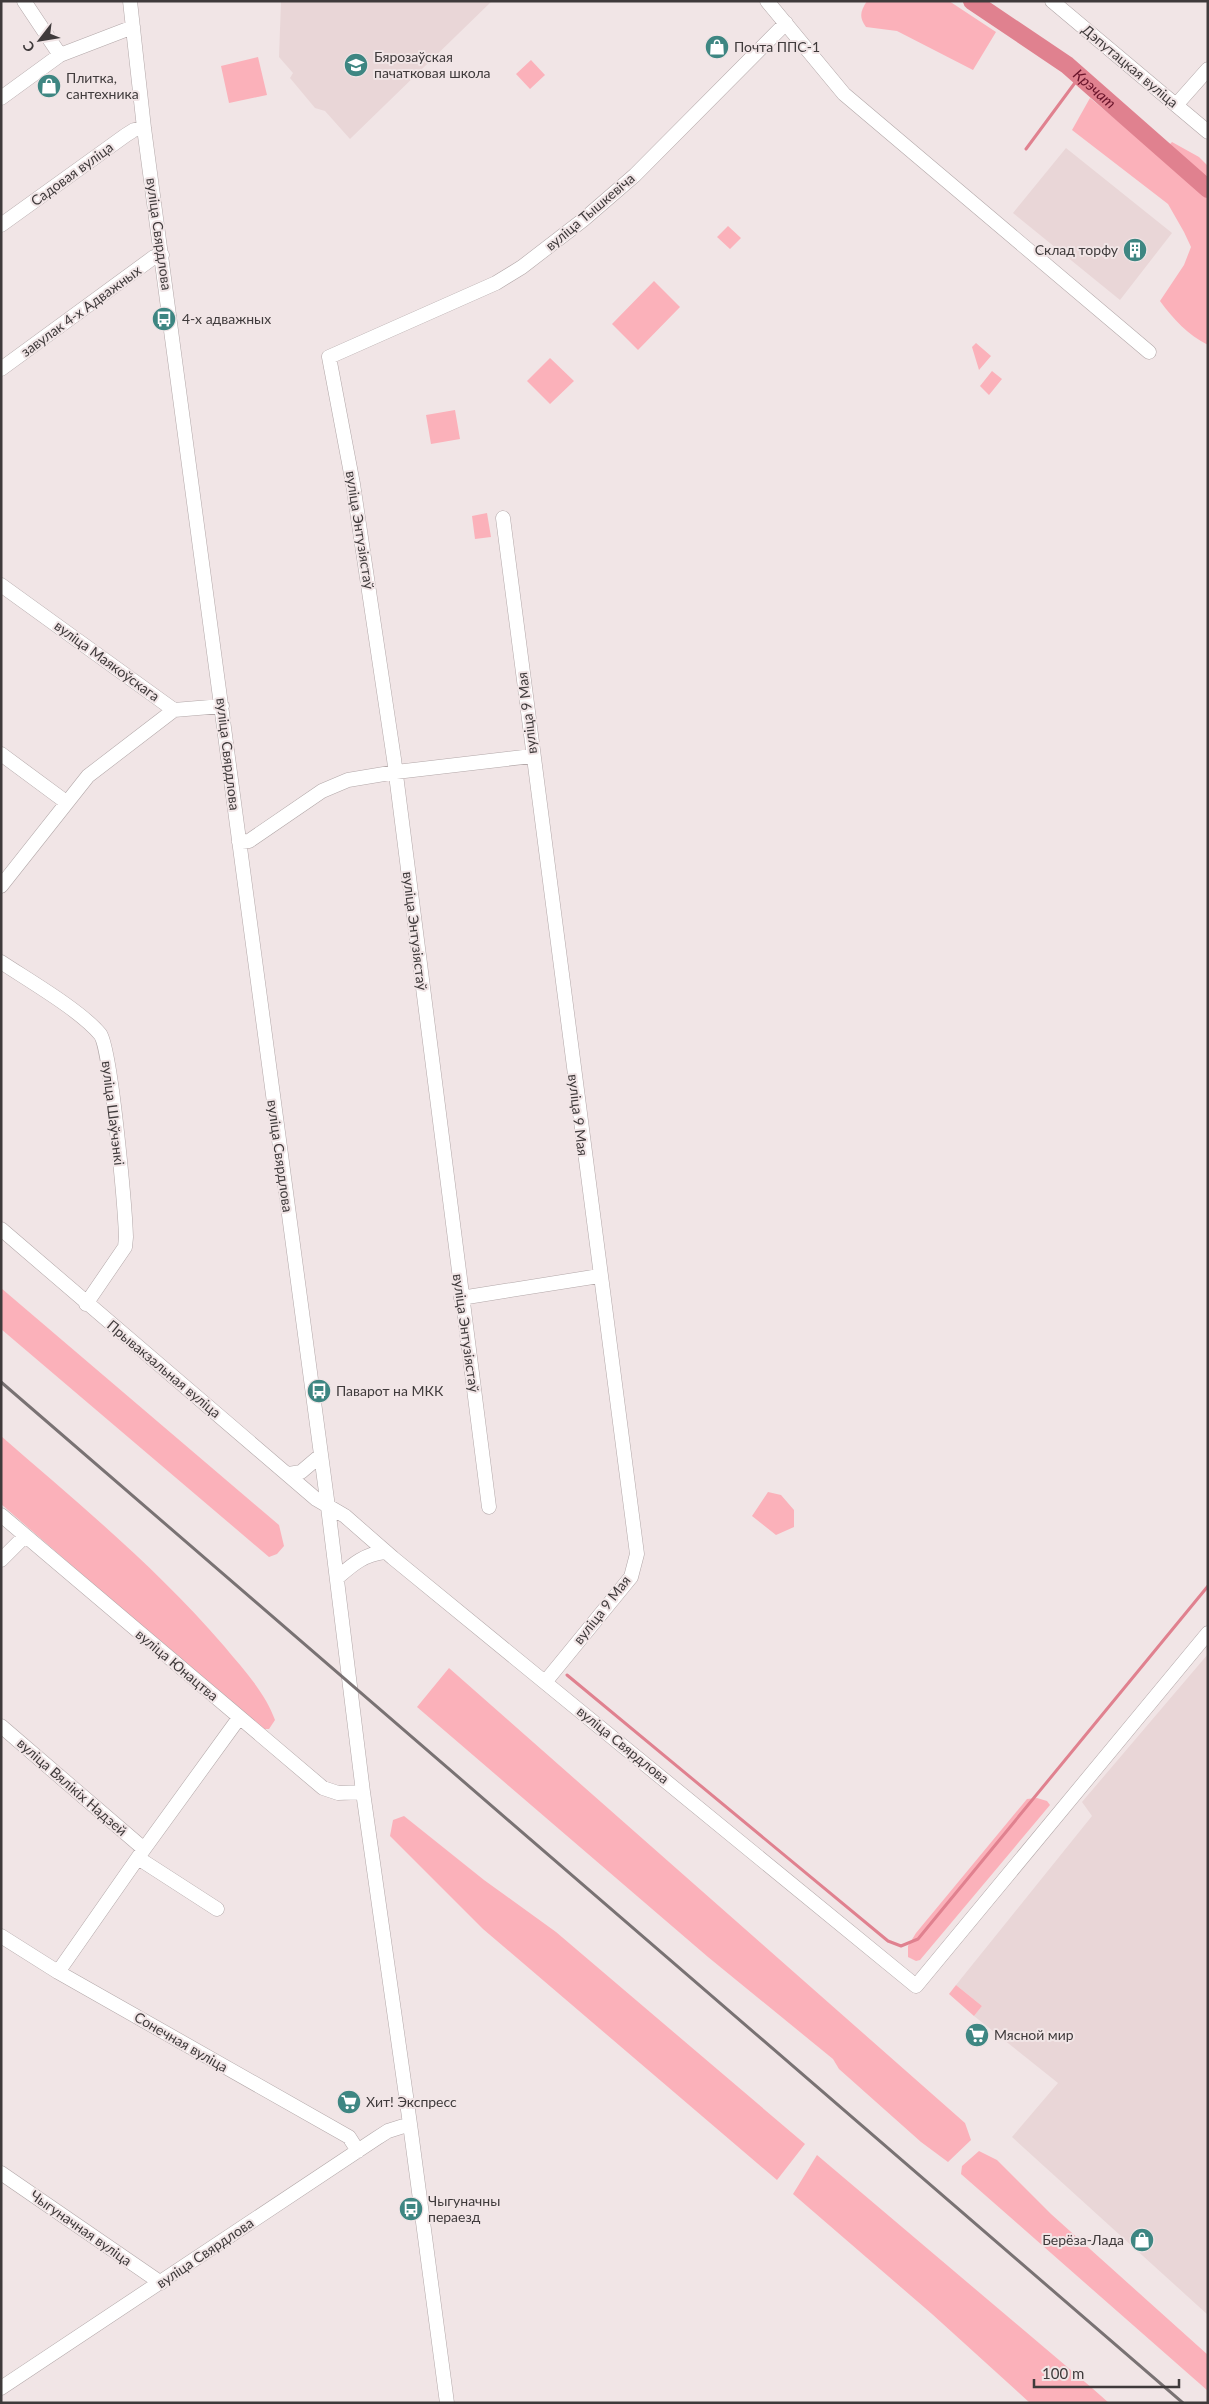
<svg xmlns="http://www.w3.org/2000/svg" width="1209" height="2404" viewBox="0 0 1209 2404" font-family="Lato,sans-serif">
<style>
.built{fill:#e9d6d7}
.green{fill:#fbb1ba}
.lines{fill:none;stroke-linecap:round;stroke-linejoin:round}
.stream{stroke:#e0818f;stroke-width:3}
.river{stroke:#e0818f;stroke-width:18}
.minor-casing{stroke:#b2a7a8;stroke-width:15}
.minor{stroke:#fff;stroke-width:14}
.rail{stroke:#797273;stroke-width:3}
.labels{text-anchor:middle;stroke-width:4;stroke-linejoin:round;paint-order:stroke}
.poi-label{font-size:14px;fill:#3f3a3b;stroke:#f1e5e6;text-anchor:start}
.street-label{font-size:14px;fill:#3f3a3b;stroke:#f1e5e6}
.water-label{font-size:15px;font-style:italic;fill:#69132a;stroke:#f1e5e6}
</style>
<rect width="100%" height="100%" fill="#f1e5e6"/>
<!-- built -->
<path class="built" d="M283 1H492L350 139 325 111 315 108 290 78 293 73 279 57 281 2Z
M1066 148 1172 233 1120 300 1013 213Z
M1208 1654V2315L1012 2137 1058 2083 974 2016 982 2006 956 1985 1092 1816 1082 1802Z"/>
<!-- green -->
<path class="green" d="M867 1H949L996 32 973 70 897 31 866 27C859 17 860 12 867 1Z
M258 57 267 95 229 103 221 66Z
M531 60 545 75 530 89 516 74Z
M1090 98 1159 155 1172 142 1199 157 1208 166V345C1187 334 1174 320 1160 301L1184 265 1191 247 1184 232 1168 204 1072 130Z
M728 226 741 238 730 249 717 237Z
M654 281 680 307 638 350 612 324Z
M976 343 991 356 979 370 972 347Z
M550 358 574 381 550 404 527 381Z
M992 371 1002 379 989 395 980 386Z
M455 410 460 439 431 444 426 415Z
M487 513 491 537 475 539 472 516Z
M1 1288 279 1525 284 1546 277 1554 269 1557 1 1329Z
M1 1436C78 1503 157 1568 224 1646 243 1669 265 1692 275 1720L269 1729H260L1 1504Z
M768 1492 781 1495 794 1510V1527L776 1535 752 1516Z
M449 1668 965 2123 971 2140 948 2162 921 2142 839 2069 833 2059 708 1957 417 1707Z
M1037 1798 1047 1801 1050 1805 920 1960 916 1961 908 1957V1946L916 1933 1027 1799Z
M404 1816 484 1880 556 1932 805 2144 777 2180 483 1929 390 1836 393 1820Z
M956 1985 982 2006 974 2016 949 1994Z
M979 2151 997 2160 1051 2214 1208 2355V2391L961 2174 962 2166Z
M817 2155 1092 2388 1109 2403H1030L932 2314 793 2194Z"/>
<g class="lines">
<!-- stream -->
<path class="stream" d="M1026 149 1080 76
M567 1675 888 1941 901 1946 918 1939 1208 1586"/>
<!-- river -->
<path class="river" id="s1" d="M972 1 1067 65 1208 189"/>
<!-- minor casing -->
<g class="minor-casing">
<path id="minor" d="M24 1 60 55
M130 1 144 128 328 1507 363 1792 410 2124 447 2403
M767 1 844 94 1149 352
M1052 1 1208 132
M1 98 60 55 133 27
M1177 104 1208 69
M1 225 126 135 134 130 144 128
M1 369 154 257 162 255
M503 518 637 1554 631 1577 546 1681
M1 585 174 710 222 706
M1 754 66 802
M239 842 249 841 322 791 348 780 396 772 532 756
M1 886 88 776 174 710
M1 962C28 980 80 1010 100 1034 111 1047 125 1209 126 1237L125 1247 86 1304
M1 1229 316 1499 345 1516 393 1558 916 1986 1208 1633
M461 1298 599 1276
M289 1474 301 1472 321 1455
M489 1507 394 759 353 484 329 357 496 283 522 267 583 220 635 175 786 23
M1 1515 323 1788 338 1793 363 1792
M1 1560 25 1536
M337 1578C352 1565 364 1554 385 1552
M1 1726 144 1849
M138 1858 217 1909
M1 1936 58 1972 349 2137 358 2151
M58 1972 144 1849 239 1718
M1 2173 161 2283
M1 2388 377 2138 388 2131 410 2124"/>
</g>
<!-- minor -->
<use href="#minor" class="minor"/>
<!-- rail -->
<path class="rail" d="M1 1382 1183 2403"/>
</g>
<!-- icons -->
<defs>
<g id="shop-disc" transform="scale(1.25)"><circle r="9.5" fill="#3e8682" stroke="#f1e5e6"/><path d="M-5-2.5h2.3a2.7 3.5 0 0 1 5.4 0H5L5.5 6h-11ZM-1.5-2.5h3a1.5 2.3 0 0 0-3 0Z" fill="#fff"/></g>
<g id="school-disc" transform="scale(1.25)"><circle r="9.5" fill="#3e8682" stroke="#f1e5e6"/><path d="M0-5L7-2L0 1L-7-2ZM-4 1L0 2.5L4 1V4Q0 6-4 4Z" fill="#fff"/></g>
<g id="building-disc" transform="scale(1.25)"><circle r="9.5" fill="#3e8682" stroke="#f1e5e6"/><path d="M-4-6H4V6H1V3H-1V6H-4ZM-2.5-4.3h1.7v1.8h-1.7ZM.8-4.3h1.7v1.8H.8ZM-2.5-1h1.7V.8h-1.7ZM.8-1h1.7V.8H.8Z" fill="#fff"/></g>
<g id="bus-disc" transform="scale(1.25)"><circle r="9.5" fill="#3e8682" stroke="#f1e5e6"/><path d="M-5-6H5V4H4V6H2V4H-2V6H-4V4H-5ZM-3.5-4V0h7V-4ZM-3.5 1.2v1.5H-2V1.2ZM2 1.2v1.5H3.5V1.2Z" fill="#fff"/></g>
<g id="supermarket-disc" transform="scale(1.25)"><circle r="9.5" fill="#3e8682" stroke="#f1e5e6"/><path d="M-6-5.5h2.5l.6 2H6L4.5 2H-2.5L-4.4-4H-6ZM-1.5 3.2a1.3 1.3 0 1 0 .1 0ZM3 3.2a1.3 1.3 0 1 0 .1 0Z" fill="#fff"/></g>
</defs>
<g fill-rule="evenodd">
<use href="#shop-disc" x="717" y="47"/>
<use href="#school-disc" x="356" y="65"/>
<use href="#shop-disc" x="49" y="86"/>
<use href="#building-disc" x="1135" y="250"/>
<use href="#bus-disc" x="164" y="319"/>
<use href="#bus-disc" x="319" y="1391"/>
<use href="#supermarket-disc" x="977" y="2035"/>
<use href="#supermarket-disc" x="349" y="2102"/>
<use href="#bus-disc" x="411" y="2209"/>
<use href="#shop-disc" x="1142" y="2240"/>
</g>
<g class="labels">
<!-- poi labels -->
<g class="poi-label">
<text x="734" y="52">Почта ППС-1</text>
<text x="374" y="62">Бярозаўская<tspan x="374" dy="16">пачатковая школа</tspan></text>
<text x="66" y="83">Плитка,<tspan x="66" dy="16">сантехника</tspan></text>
<text x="1118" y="255" text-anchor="end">Склад торфу</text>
<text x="182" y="324">4-х адважных</text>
<text x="336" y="1396">Паварот на МКК</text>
<text x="994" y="2040">Мясной мир</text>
<text x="366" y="2107">Хит! Экспресс</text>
<text x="428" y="2206">Чыгуначны<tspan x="428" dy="16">пераезд</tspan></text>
<text x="1124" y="2245" text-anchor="end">Берёза-Лада</text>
</g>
<!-- street labels -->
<g class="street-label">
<text transform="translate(1130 66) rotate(40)" y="5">Дэпутацкая вуліца</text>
<text transform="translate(72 174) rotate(-36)" y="5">Садовая вуліца</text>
<text transform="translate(590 212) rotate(-40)" y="5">вуліца Тышкевіча</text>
<text transform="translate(159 234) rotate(82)" y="5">вуліца Свярдлова</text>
<text transform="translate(81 311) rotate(-36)" y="5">завулак 4-х Адважных</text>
<text transform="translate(360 530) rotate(81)" y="5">вуліца Энтузіястаў</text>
<text transform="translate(107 661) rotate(36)" y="5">вуліца Маякоўскага</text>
<text transform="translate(527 713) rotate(-97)" y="5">вуліца 9 Мая</text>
<text transform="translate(228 754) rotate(83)" y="5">вуліца Свярдлова</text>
<text transform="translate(415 931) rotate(83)" y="5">вуліца Энтузіястаў</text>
<text transform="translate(113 1113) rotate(83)" y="5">вуліца Шаўчэнкі</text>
<text transform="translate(578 1115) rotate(83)" y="5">вуліца 9 Мая</text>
<text transform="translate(280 1156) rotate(82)" y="5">вуліца Свярдлова</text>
<text transform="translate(466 1333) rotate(82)" y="5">вуліца Энтузіястаў</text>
<text transform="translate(164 1369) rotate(40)" y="5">Прывакзальная вуліца</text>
<text transform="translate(602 1610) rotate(-52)" y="5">вуліца 9 Мая</text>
<text transform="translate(177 1665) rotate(40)" y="5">вуліца Юнацтва</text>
<text transform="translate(623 1745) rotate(39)" y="5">вуліца Свярдлова</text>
<text transform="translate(72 1787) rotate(41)" y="5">вуліца Вялікіх Надзей</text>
<text transform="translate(181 2042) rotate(30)" y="5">Сонечная вуліца</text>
<text transform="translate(81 2228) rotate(35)" y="5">Чыгуначная вуліца</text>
<text transform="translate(205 2253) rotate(-34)" y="5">вуліца Свярдлова</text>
</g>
<!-- water labels -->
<g class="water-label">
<text dy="5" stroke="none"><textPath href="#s1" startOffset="151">Крэчат</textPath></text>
</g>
</g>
<!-- border -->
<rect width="1209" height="2404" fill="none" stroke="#3f3a3b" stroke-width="5"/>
<!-- north arrow -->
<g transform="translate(40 40) rotate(239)" stroke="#f1e5e6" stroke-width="4" paint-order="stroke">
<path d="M0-4L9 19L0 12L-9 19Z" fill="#3f3a3b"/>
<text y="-8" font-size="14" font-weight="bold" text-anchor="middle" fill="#3f3a3b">С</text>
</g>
<!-- scale -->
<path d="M1034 2379v8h145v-8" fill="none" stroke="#3f3a3b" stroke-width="2.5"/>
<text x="1042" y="2379" font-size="15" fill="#3f3a3b" stroke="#f1e5e6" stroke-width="4" paint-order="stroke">100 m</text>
</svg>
